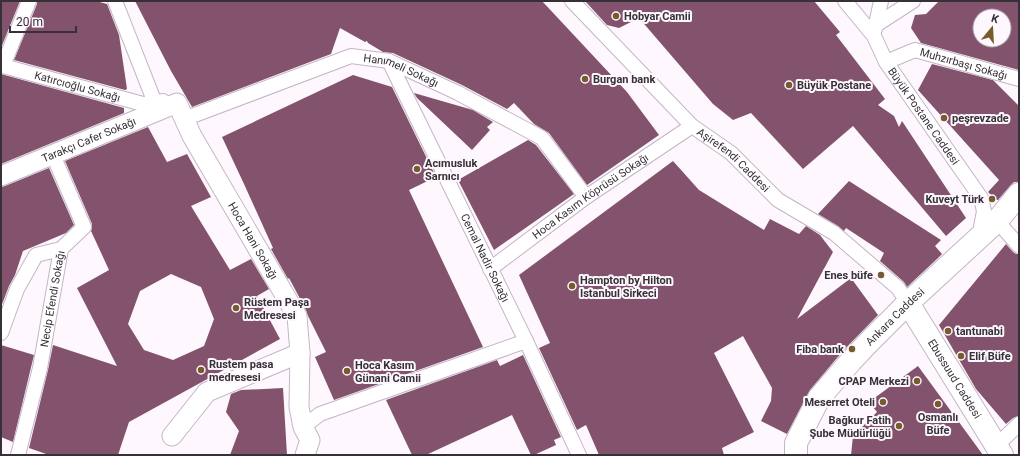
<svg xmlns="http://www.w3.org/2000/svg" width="1020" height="456" viewBox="0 0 1020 456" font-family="Roboto,sans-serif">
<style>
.building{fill:#83536e;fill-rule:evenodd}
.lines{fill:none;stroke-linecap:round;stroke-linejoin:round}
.pedestrian-casing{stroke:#c4b5c6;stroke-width:16}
.minor-casing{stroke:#c4b5c6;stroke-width:21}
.secondary-casing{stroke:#c4b5c6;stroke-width:24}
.pedestrian{stroke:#fff;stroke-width:14}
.minor{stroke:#fff;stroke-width:19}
.secondary{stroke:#fff;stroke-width:22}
.poi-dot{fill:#775a2e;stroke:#fef7fe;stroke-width:1.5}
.labels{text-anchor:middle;stroke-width:4;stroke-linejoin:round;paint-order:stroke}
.poi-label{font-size:11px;font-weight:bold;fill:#363037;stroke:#fef7fe;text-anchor:start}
.street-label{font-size:11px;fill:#363037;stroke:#fef7fe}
</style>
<rect width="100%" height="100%" fill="#fef7fe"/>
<!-- building -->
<path class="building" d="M1 1H20L1 48Z
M37 1H96L107 4 119 35 127 89 125 90 14 60 37 4Z
M135 1H542L627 92 659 135 587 185 549 133 534 124 514 103 507 109 462 85 393 53 383 52 368 43 367 41 365 42 340 28 331 54 192 107 171 71Z
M585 1H814L840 32 836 35 885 99 878 105 894 116 899 127 902 121 966 218 946 236 853 126 803 169 751 113 733 120 713 104 639 18 619 28 607 25Z
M939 1H1019V70L921 43 911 28 915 15 926 14ZM980 16H1004V40H980Z
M932 64 993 80 1019 106V182H1014L1010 186 998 200H996L988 192 999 180 918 90Z
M1 74 124 108V113L1 164Z
M353 75 392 87 436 177 409 190 483 347 334 400 315 357 326 352 308 316 306 310 289 278 288 279 271 249 273 248 244 184 222 137Z
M414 93 473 110 493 122 487 127 490 130 472 150 417 98Z
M148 127 167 162 187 154 211 197 191 206 230 270 251 259 269 289 257 296 280 339 129 422 118 455H49L29 448 48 370 53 345 117 366 77 288 109 270 91 231 92 228V224L65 161ZM171 274 201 287 214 319 204 346 173 360 144 350 128 324 140 291Z
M528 140 536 145 574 194 494 250 458 180Z
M673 161 699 190 764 230 770 219 799 234 806 226 820 235 833 252 797 319 851 278 878 315 842 352 810 390 787 434 761 421 771 401 772 388 743 336 714 353 754 432 722 448 724 455H599L586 425 577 430 539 348 550 343 519 275Z
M49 168 74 225 66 233 23 251 15 275 9 286 1 307V187L5 186Z
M849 181 941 240 935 246 942 254 938 258 907 287 904 282 880 261 884 253 846 228 844 231 838 226 818 214Z
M1006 244 1013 252 1016 254H1019V416L1013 418 1006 424 976 389 939 325Z
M1 345 34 355 13 442 1 437Z
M523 355 561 437 554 440 556 445 534 455H531L512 415 426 455H412L386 400 497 360 500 366Z
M918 366 983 455H851L853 436 877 412 869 402Z
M283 388 287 455H230L239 431 226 412 231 394 241 390Z"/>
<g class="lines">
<!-- pedestrian casing -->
<g class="pedestrian-casing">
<g id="pedestrian">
<path d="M115 1 155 103 163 101"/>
<path id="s1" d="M572 1 692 126 731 153 778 200 834 233 898 288 908 303"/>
<path id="s2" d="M845 1 874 36 886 62 981 198 984 211 979 238"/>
<path d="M876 25 913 1"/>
<path d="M875 29 881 1"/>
<path id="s3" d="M389 61 526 341 579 455"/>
<path id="s4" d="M886 62 915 50 1019 79"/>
<path id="s5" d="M1 64 3 66 143 104 155 103"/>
<path d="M3 66 29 1"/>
<path id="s6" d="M184 119 351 56 389 61 458 93 542 138 586 197"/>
<path d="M997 221 1019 246"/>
<path id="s7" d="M490 269 586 197 692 126"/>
<path d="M1 333 17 289 36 255 61 249"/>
<path d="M303 427 320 414 526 341"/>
<path d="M996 446 1019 424"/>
<path id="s8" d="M18 455 40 368 61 249 84 227 53 155"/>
</g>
</g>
<!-- minor casing -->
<g class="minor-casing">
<g id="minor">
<path id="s9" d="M1 176 177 103 192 136 297 316 300 353 299 407 303 427 310 440 305 455"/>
<path d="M172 436 207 392 300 353"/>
</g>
</g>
<!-- secondary casing -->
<g class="secondary-casing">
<g id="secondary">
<path id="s10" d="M908 303 1002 455"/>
<path id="s11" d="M796 455V443L819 398 851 361 869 342 908 303 997 221 1019 194"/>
</g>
</g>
<!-- pedestrian -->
<use href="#pedestrian" class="pedestrian"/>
<!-- minor -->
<use href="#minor" class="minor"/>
<!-- secondary -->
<use href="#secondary" class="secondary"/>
</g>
<!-- markers -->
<g class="poi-dot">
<circle cx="616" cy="16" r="4"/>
<circle cx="585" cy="79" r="4"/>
<circle cx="789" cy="85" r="4"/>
<circle cx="944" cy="118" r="4"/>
<circle cx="417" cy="169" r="4"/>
<circle cx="992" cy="199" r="4"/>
<circle cx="881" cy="275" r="4"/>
<circle cx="572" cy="286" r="4"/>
<circle cx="236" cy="308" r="4"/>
<circle cx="948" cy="331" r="4"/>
<circle cx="852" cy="349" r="4"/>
<circle cx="961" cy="356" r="4"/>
<circle cx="201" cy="370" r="4"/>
<circle cx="347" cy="371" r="4"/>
<circle cx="917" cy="381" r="4"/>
<circle cx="883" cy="402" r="4"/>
<circle cx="938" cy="404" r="4"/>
<circle cx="899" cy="426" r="4"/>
</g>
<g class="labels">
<!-- poi labels -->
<g class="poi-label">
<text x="624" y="20">Hobyar Camii</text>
<text x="593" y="83">Burgan bank</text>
<text x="797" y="89">Büyük Postane</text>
<text x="952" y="122">peşrevzade</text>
<text x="425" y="167">Acımusluk<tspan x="425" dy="13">Sarnıcı</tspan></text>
<text x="984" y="203" text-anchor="end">Kuveyt Türk</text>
<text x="873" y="279" text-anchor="end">Enes büfe</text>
<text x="580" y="284">Hampton by Hilton<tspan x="580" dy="13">Istanbul Sirkeci</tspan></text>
<text x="244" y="306">Rüstem Paşa<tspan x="244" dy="13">Medresesi</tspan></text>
<text x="956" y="335">tantunabi</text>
<text x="844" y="353" text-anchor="end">Fiba bank</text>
<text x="969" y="360">Elif Büfe</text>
<text x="209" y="368">Rustem pasa<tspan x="209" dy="13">medresesi</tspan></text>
<text x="355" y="369">Hoca Kasım<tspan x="355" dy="13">Günani Camii</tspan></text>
<text x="909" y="385" text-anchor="end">CPAP Merkezi</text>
<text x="875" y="406" text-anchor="end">Meserret Oteli</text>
<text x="938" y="421" text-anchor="middle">Osmanlı<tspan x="938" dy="13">Büfe</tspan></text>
<text x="891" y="424" text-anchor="end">Bağkur Fatih<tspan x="891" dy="13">Şube Müdürlüğü</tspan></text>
</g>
<!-- street labels -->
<g class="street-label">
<text dy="4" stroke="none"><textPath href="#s4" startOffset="82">Muhzırbaşı Sokağı</textPath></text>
<text dy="4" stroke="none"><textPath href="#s6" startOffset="231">Hanımeli Sokağı</textPath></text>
<text dy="4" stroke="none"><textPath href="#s5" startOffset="80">Katırcıoğlu Sokağı</textPath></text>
<text dy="4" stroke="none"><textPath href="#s2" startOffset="140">Büyük Postane Caddesi</textPath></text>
<text dy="4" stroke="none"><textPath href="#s9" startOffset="95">Tarakçı Cafer Sokağı</textPath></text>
<text dy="4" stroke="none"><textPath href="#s1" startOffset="227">Aşirefendi Caddesi</textPath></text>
<text dy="4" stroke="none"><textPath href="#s7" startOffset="124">Hoca Kasım Köprüsü Sokağı</textPath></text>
<text dy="4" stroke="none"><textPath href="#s9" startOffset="348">Hoca Hani Sokağı</textPath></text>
<text dy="4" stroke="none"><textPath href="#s3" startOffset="219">Cemal Nadir Sokağı</textPath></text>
<text dy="4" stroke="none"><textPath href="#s8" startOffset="160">Necip Efendi Sokağı</textPath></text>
<text dy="4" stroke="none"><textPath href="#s11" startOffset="174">Ankara Caddesi</textPath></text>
<text dy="4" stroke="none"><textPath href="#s10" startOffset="89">Ebussuud Caddesi</textPath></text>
</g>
</g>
<!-- border -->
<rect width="1020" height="456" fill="none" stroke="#363037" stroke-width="4"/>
<!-- north arrow -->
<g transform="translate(992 28) rotate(18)"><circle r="19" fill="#fef7fe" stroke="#aea7ae"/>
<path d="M0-3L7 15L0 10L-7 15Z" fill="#775a2e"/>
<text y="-6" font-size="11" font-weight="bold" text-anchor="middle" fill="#363037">K</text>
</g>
<!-- scale -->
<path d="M10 26v6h66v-6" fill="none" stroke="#363037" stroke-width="2"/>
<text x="16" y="26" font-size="12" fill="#363037" stroke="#fef7fe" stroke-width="3" paint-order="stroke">20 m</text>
</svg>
